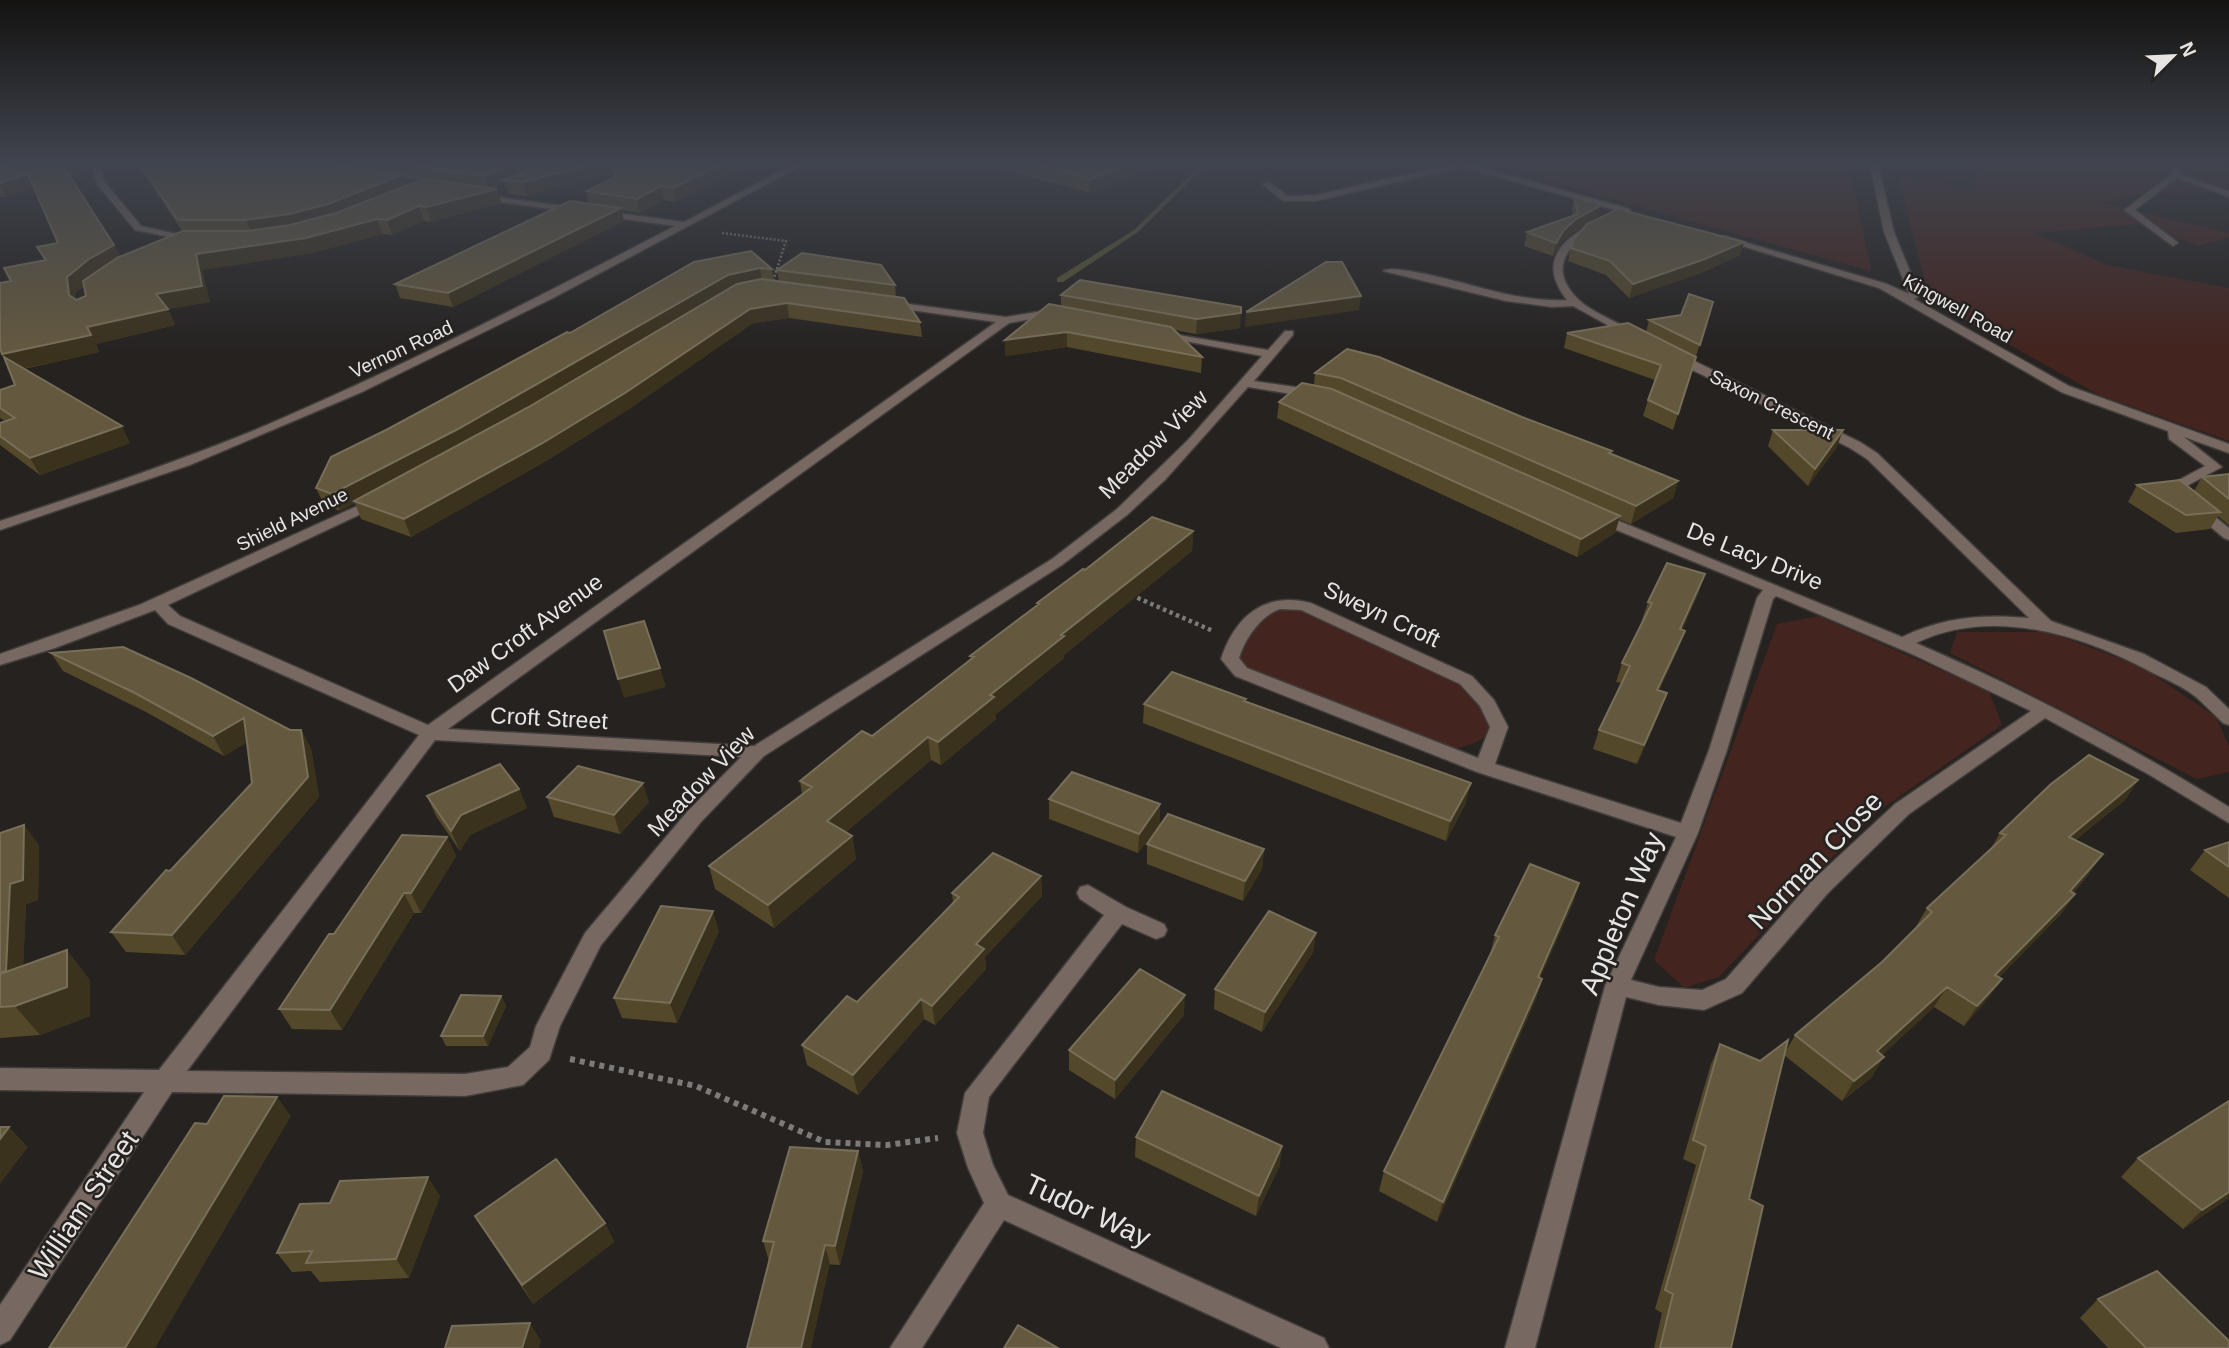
<svg xmlns="http://www.w3.org/2000/svg" width="2229" height="1348" viewBox="0 0 2229 1348" font-family="Arial,sans-serif">
<style>
.green{fill:#43241f}
.lines{fill:none;stroke-linecap:round;stroke-linejoin:round}
.stream{fill:#575433;fill-rule:evenodd}
.minor-casing{stroke:#403d3b;stroke-width:3}
.path-far2{stroke:#7d7b79;stroke-width:2.5;stroke-dasharray:2 2;stroke-linecap:butt}
.path-far1{stroke:#7d7b79;stroke-width:4.5;stroke-dasharray:3.5 3.5;stroke-linecap:butt}
.path{stroke:#7d7b79;stroke-width:6;stroke-dasharray:5 5;stroke-linecap:butt}
.minor{fill:#776861;fill-rule:evenodd}
.wall{fill:#54482b;fill-rule:evenodd}
.shaded-wall{fill:#3b321e}
.building{fill:#64593f;stroke:#786f59;stroke-width:2}
.labels{text-anchor:middle;stroke-width:5;stroke-linejoin:round;paint-order:stroke}
.far-street-label{font-size:19px;fill:#e7e5e4;stroke:#252220}
.street-label{font-size:23px;fill:#e7e5e4;stroke:#252220}
.near-street-label{font-size:28px;fill:#e7e5e4;stroke:#252220}
</style>
<rect width="100%" height="100%" fill="#252220"/>
<!-- green -->
<path class="green" d="M1486 164H1849L1871 271Z
M1981 164H2229V192L2137 195 2105 203 2229 233V237L2199 246 2138 224 2034 233 2107 265 2229 288V441L2099 395 1930 300 1898 177 1972 189Z
M1287 603 1466 680 1499 727C1481 743 1465 748 1441 751L1241 672 1232 645 1268 607Z
M1818 616 1989 691 2002 725 1873 815 1719 977 1684 988 1654 960 1777 624Z
M1957 632H2048L2141 666 2216 717 2229 746V772L2197 779 1950 653Z"/>
<g class="lines">
<!-- stream -->
<path class="stream" d="M1219 164H1235L1200 171 1138 232 1063 282H1057V278L1134 230 1196 169Z"/>
<!-- minor casing -->
<g class="minor-casing">
<path id="minor" d="M94 164H103L100 169 104 181 141 226 194 238V242L135 230 97 184 92 169Z
M794 164H805L553 298 362 392 190 465 0 530V521C86 493 171 464 255 430 398 369 537 298 675 226L478 199 475 198V194L684 222Z
M1452 164H1470L1630 209V213C1595 226 1535 255 1577 298 1590 312 1622 324 1639 334V338H1631L1573 306 1552 307 1506 301 1383 271C1396 262 1485 290 1506 294 1526 298 1546 301 1567 300 1529 252 1579 229 1618 211L1462 167 1316 201H1283L1262 184 1269 182 1288 196 1316 195Z
M1870 164H1878L1894 232 1920 296 1914 299 2069 386 2229 444V453L2184 437 2222 467 2181 489 2229 528V540L2224 538 2164 488 2205 466 2169 439 2168 431 2061 392 1879 288 1716 238 1724 236 1887 284 1909 294 1884 232Z
M2172 164H2180V174L2229 191V197L2177 178 2135 210 2176 241 2178 243 2173 246 2124 210 2172 174Z
M886 301 1006 317 1049 310 1065 315 1059 318 1049 316 1009 323 448 729 754 746 1052 559 1117 509 1188 440 1262 356 1159 336 1153 333 1155 331 1268 350 1285 331H1293V335L1254 381 1315 390 1321 394 1315 398 1248 387 1165 480 1127 515 1062 565 764 756 701 822 601 945 560 1026 549 1060 523 1085 465 1096 172 1092 10 1340 0 1345V1305L144 1092 0 1090V1068L159 1070 419 735 168 624 155 610 55 648 0 665V654L139 605 377 497 384 501 382 504 168 605 180 616 428 725 996 322 882 306 881 304ZM435 740 741 757 687 812 585 933 536 1026 530 1047 508 1067 465 1074 187 1071Z
M1668 352H1676L1860 442 1877 453 2051 621 2144 654 2206 687 2229 709V725L2223 723C2214 714 2205 705 2196 697 2184 687 2167 680 2153 673 2083 635 1992 606 1916 643 2025 690 2129 745 2229 807V823L2148 774 2045 718 1909 814 1828 893 1742 993 1704 1010 1659 1005 1626 997 1535 1348H1505L1605 986 1676 837 1477 772 1235 676 1221 659C1235 616 1265 591 1311 603L1472 676 1494 700 1508 727 1495 764 1681 823 1709 750 1757 598 1763 590 1592 520 1590 517 1592 514H1602L1902 637C1943 617 1983 614 2029 618L1867 459 1850 448 1668 358ZM1776 596 1914 655 2031 711 1895 804 1812 881 1726 979 1702 990 1659 987 1631 980 1698 833 1727 750 1773 599ZM1280 609 1301 610 1460 684 1480 706 1490 727 1478 758 1247 668 1239 658C1245 639 1260 616 1280 609Z
M1088 885 1126 907 1164 924 1167 930 1164 936 1156 939 1122 924 989 1097 983 1133 993 1165 1008 1195 1324 1338 1329 1348H1281L1004 1220 922 1348H890L984 1203 968 1168 957 1133 965 1093 1104 915 1080 899 1077 893 1080 887Z"/>
</g>
<!-- path-far2 -->
<path class="path-far2" d="M722 233 786 241 772 284"/>
<!-- path-far1 -->
<path class="path-far1" d="M1131 595 1213 631"/>
<!-- path -->
<path class="path" d="M570 1059 696 1086 825 1142 887 1145 938 1138"/>
<!-- minor -->
<use href="#minor" class="minor"/>
</g>
<!-- wall -->
<path class="wall" d="M0 164H93L90 170 71 177 114 245 120 256 182 231 137 164H336L344 167 341 164H754L676 202 664 200 640 213 621 210 624 221 453 307 400 298 395 284 589 204 586 191 614 178 613 174 527 196 508 194 505 183 492 188 497 189 501 203 431 222 424 221 392 235 383 234 312 253 202 270 210 302 168 309 175 325 96 344 99 352 24 369 130 443 40 475 0 445V423L5 421 0 418V390L15 385 11 281 44 260 37 247 58 243 34 188 7 197H0ZM403 178 419 180 406 186ZM84 286 86 296 76 300 75 293Z
M982 164H1166L1090 193Z
M1574 197 1598 218 1591 222 1744 242 1740 255 1701 273 1629 298 1606 275 1568 261 1571 248 1586 225 1572 233 1561 243 1553 256 1524 246 1527 232 1573 216 1572 210Z
M694 262 772 269 774 281 779 282 777 270 895 285 896 297 920 322 922 337 789 318 753 323 629 409 546 461 411 537 361 519 355 503 340 511 324 505 316 488 388 429 570 333Z
M1080 280 1240 328 1196 334 1175 330 1202 357 1201 373 1067 347 1005 356 1061 306V295Z
M1713 302 1673 430 1643 416 1648 400 1655 380 1564 348 1567 333 1646 332 1649 320 1681 315Z
M1347 349 1678 481 1673 498 1631 524 1619 519 1615 533 1577 557 1277 418 1279 402 1314 386 1315 373Z
M1773 430 1837 447 1808 486 1768 446Z
M2229 474V525L2218 516 2210 529 2176 533 2128 502 2137 485 2194 491 2202 477Z
M1193 531 1192 551 1064 655V658L996 714V719L941 765 931 760 846 832 852 836 856 859 774 928 715 889 709 866 802 794 800 781 872 736 971 660 970 656 1037 606V603L1085 570Z
M1699 592 1682 630 1678 649 1659 691 1667 693 1660 712 1637 764 1593 749 1599 730 1622 683 1616 682 1622 663 1643 620H1642L1648 602Z
M51 653 290 730H301L311 749 319 797 185 955 126 952 111 932 252 783 247 742 224 756 146 712 63 671Z
M1246 699V702L1466 803 1446 841 1143 723 1144 704Z
M2138 780 2125 800 2075 840 2089 874 2073 893 2075 894 2061 914 1999 977 2002 979 1988 998 1964 1026 1934 1007 1882 1055 1872 1077 1842 1101 1784 1055 1749 1199 1731 1348H1654L1662 1313 1655 1309 1696 1165 1683 1159 1711 1064 1720 1044 1760 1061 1785 1053 1795 1035 1882 962 1915 928 1927 908 1990 850 2000 833Z
M519 789 527 808 470 835 460 851 436 816 427 796Z
M547 797 649 802 620 834 554 817Z
M1049 799 1160 804V824L1138 853 1049 819Z
M0 833 39 845 38 900 26 904 23 966 90 980V1016L40 1035 0 1038Z
M447 837 456 856 421 913H414L342 1030 292 1029 279 1009 334 934Z
M2229 842V898L2190 870 2205 850Z
M1147 844 1264 849 1262 869 1243 901 1147 864Z
M1041 876 1042 896 985 957 986 969 935 1025 924 1019 858 1095 807 1065 802 1045 857 1002 953 903 952 893Z
M1579 883 1573 903 1540 978 1542 979 1536 999 1437 1222 1379 1191 1384 1171 1490 955 1495 935Z
M719 931 677 1023 622 1018 614 998Z
M1316 933 1313 952 1262 1032 1214 1009 1215 989Z
M501 996 506 1006 488 1046H446L441 1036Z
M1184 1015 1115 1099 1069 1070V1050Z
M1136 1137 1280 1165 1256 1216 1135 1157Z
M858 1151 863 1171 840 1265 769 1261 763 1241Z
M2138 1158 2229 1198 2183 1229 2121 1177Z
M440 1196 409 1278 320 1282 311 1271 292 1272 277 1253Z
M475 1216 605 1223 614 1242 533 1304 487 1235Z
M2098 1299 2229 1348H2108L2080 1318Z"/>
<!-- shaded-wall -->
<path class="shaded-wall" d="M62 164H93L90 170 69 178Z
M512 164H548L504 180 505 183 488 190 484 176Z
M594 164H611L613 174 527 196 523 182Z
M723 164H754L676 202 673 188Z
M1130 164H1166L1090 193V179Z
M28 174 35 187 7 197 0 183Z
M402 175 407 189 333 219 252 234 246 220Z
M661 186 664 200 640 213 637 199Z
M497 189 501 203 431 222 426 207Z
M1601 205 1598 218 1572 233 1561 243 1553 256 1556 243 1564 230 1575 220Z
M419 206 424 221 392 235 387 220Z
M621 208 624 221 453 307 448 293Z
M377 219 383 234 312 253 202 270 210 302 168 309 175 325 96 344 99 352 12 371 2 354 87 327 156 294 196 254Z
M1744 242 1740 255 1701 273 1629 298 1633 284Z
M114 245 122 260 97 274 75 293 77 311 69 295 67 277 89 259Z
M760 268 762 282 464 445 354 501 355 503 340 511 332 494 728 275Z
M1361 296 1359 310 1245 327 1246 312Z
M787 303 789 318 753 323 629 409 546 461 411 537 404 519 750 309Z
M1241 313 1240 328 1196 334 1197 319Z
M1067 332V347L1005 356V340Z
M122 426 130 443 40 475 30 458Z
M1843 430 1837 447 1808 486 1815 469Z
M1678 481 1673 498 1631 524 1636 506Z
M1620 516 1615 533 1577 557 1581 539Z
M1193 531 1192 551 1064 655V658L996 714V719L941 765 938 742 990 695 1061 635Z
M1705 574 1699 592 1674 648 1680 629Z
M1685 631 1678 649 1651 709 1657 690Z
M660 668 666 687 624 698 618 679Z
M1667 693 1660 712 1637 764 1644 745Z
M244 718 254 738 224 756 213 736Z
M301 730 311 749 319 797 185 955 172 935Z
M928 737 931 760 832 844 827 821Z
M2138 780 2125 800 2056 856 2069 837Z
M643 783 649 802 620 834 614 815Z
M1471 783 1466 803 1446 841 1450 821Z
M519 789 527 808 470 835 460 851 451 831 461 815Z
M1160 804V824L1138 853 1139 834Z
M24 825 39 845 38 900 26 904 22 991 0 1000 10 884Z
M852 836 856 859 774 928 768 905Z
M447 837 456 856 421 913 411 893Z
M1264 849 1262 869 1243 901 1245 881Z
M2103 854 2089 874 2056 911 2070 891Z
M1041 876 1042 896 985 957 986 969 935 1025 932 1006 976 944Z
M1579 883 1573 903 1532 997 1538 977Z
M404 893 414 913 342 1030 330 1010Z
M2075 894 2061 914 1982 995 1995 975Z
M713 911 719 931 677 1023 670 1003Z
M1316 933 1313 952 1262 1032 1265 1012Z
M67 950 90 980V1016L40 1035 15 1006Z
M1542 979 1536 999 1437 1222 1443 1202Z
M2002 979 1988 998 1964 1026 1977 1006Z
M1947 987 1934 1007 1865 1071 1877 1051Z
M1185 995 1184 1015 1115 1099V1080Z
M501 996 506 1006 488 1046 483 1036Z
M921 999 924 1019 858 1095 853 1075Z
M1884 1057 1872 1077 1842 1101 1854 1081Z
M277 1097 291 1116 155 1348H125Z
M9 1127 28 1147 0 1184V1139Z
M1282 1146 1280 1165 1256 1216 1259 1196Z
M858 1151 863 1171 840 1265 835 1246Z
M428 1177 440 1196 409 1278 396 1259Z
M2229 1192V1198L2183 1229 2202 1210Z
M605 1223 614 1242 533 1304 522 1285Z
M825 1245 830 1264 811 1348H801Z
M530 1323 541 1341 539 1348H522Z"/>
<!-- building -->
<path class="building" d="M8 164H62L114 245 89 259 67 277 69 295 76 300 86 296 83 281 117 258 183 231H246L290 225 336 213 424 179 497 189 426 207 419 206 387 220 377 219 306 238 196 254 202 286 156 294 168 309 87 327 91 335 2 354 0 348V283L11 281 4 268 46 260 37 247 58 243 28 174 0 183V167Z
M140 164H336L339 166 402 175 328 204 289 214 246 220H182L177 219Z
M398 164H512L484 176Z
M539 164H594L523 182 504 180Z
M611 164H723L673 188 661 186 637 199 586 191 616 177Z
M1033 164H1130L1090 179Z
M1574 197 1601 205 1575 220 1564 230 1556 243 1527 232 1578 214Z
M570 201 621 208 448 293 395 284Z
M1618 209 1744 242 1705 259 1633 284 1610 261 1571 248 1574 239 1587 224Z
M751 251 772 269 760 268 728 275 458 429 332 494 316 488 331 457 388 429 567 332 570 333 694 262Z
M802 253 881 265 895 285 777 270Z
M1326 262H1342L1361 296 1246 312Z
M761 279 904 298 920 322 787 303 750 309 625 393 541 444 404 519 354 501 527 408 737 284Z
M1080 280 1241 307V313L1197 319 1061 295Z
M1689 294 1713 302 1700 345 1649 320 1681 315Z
M1049 304 1171 327 1202 357 1067 332 1005 340Z
M1628 323 1696 357 1678 414 1648 400 1661 365 1567 333Z
M1347 349 1379 357 1522 417 1612 451 1609 453 1678 481 1636 506 1341 378 1315 373Z
M4 357 122 426 30 458 0 436V423L15 418 0 408V390L15 385Z
M1302 383 1332 389 1620 516 1581 539 1279 402Z
M1773 430H1843L1815 469Z
M2229 474V499L2202 477Z
M2180 480 2220 512 2186 515 2137 485Z
M1152 517 1193 531 1061 635 1064 636 990 695 994 697 938 742 928 737 827 821 852 836 768 905 709 866 812 787 800 781 862 731 872 736 974 657 970 656 1039 604 1037 603 1083 569 1085 570Z
M1667 563 1705 574 1680 629 1685 631 1657 690 1667 693 1644 745 1599 730 1630 666 1622 663 1652 603 1648 602Z
M644 621 660 668 618 679 604 631Z
M123 647 191 678 290 730H301L308 777 172 935 111 932 166 870 170 871 252 783 244 718 213 736 135 693 51 653Z
M1172 672 1246 699 1244 701 1471 783 1450 821 1144 704Z
M2089 755 2138 780 2069 837 2103 854 2070 891 2075 894 1995 975 2002 979 1977 1006 1947 987 1877 1051 1884 1057 1854 1081 1795 1035 1882 962 1932 912 1927 908 2006 835 2000 833 2051 784Z
M500 764 519 789 461 815 451 831 427 796Z
M578 766 643 783 614 815 547 797Z
M1072 772 1160 804 1139 834 1049 799Z
M1168 814 1264 849 1245 881 1147 844Z
M24 825 23 880 10 884 6 971 0 973V833Z
M402 835 447 837 411 893H404L330 1010 279 1009 329 934H334Z
M2229 842V867L2205 850Z
M993 853 1041 876 976 944 984 949 932 1006 921 999 853 1075 802 1045 847 996 857 1002 959 897 952 893Z
M1530 864 1579 883 1538 977 1542 979 1443 1202 1384 1171 1499 937 1495 935Z
M661 906 713 911 670 1003 614 998Z
M1269 911 1316 933 1265 1012 1215 989Z
M67 950V987L15 1006 0 1007V974Z
M1140 969 1185 995 1115 1080 1069 1050Z
M461 995 501 996 483 1036H441Z
M1788 1040 1749 1199 1763 1206 1731 1348H1660L1673 1294 1665 1290 1706 1146 1693 1140 1720 1044 1760 1061Z
M1162 1091 1282 1146 1259 1196 1136 1137Z
M224 1096 277 1097 125 1348H49L195 1123 207 1124Z
M2229 1101V1192L2202 1210 2138 1158Z
M0 1127H9L0 1139Z
M790 1147 858 1151 835 1246 825 1245 801 1348H747L774 1242 763 1241Z
M556 1159 605 1223 522 1285 475 1216Z
M428 1177 396 1259 306 1263 312 1251 277 1253 300 1204 330 1203 340 1181Z
M2157 1271 2229 1341V1348H2146L2098 1299Z
M530 1323 522 1348H445L452 1326Z
M1018 1325 1058 1348H1004Z"/>
<!-- sky -->
<linearGradient id="sky" x2="0" y2="1"><stop stop-color="#141312"/><stop offset="0.46" stop-color="#40444e"/><stop offset="1" stop-color="#40444e" stop-opacity="0"/></linearGradient>
<rect width="2229" height="353" fill="url(#sky)"/>
<g class="labels">
<!-- far-street labels -->
<g class="far-street-label">
<text transform="translate(1958 308) rotate(29)" y="7">Kingwell Road</text>
<text transform="translate(401 349) rotate(-25)" y="7">Vernon Road</text>
<text transform="translate(1772 404) rotate(26)" y="7">Saxon Crescent</text>
<text transform="translate(292 519) rotate(-26)" y="7">Shield Avenue</text>
</g>
<!-- street labels -->
<g class="street-label">
<text transform="translate(1153 444) rotate(-45)" y="8">Meadow View</text>
<text transform="translate(1755 556) rotate(22)" y="8">De Lacy Drive</text>
<text transform="translate(1382 614) rotate(25)" y="8">Sweyn Croft</text>
<text transform="translate(525 633) rotate(-36)" y="8">Daw Croft Avenue</text>
<text transform="translate(549 718) rotate(3)" y="8">Croft Street</text>
<text transform="translate(701 781) rotate(-46)" y="8">Meadow View</text>
</g>
<!-- near-street labels -->
<g class="near-street-label">
<text transform="translate(1815 860) rotate(-46)" y="10">Norman Close</text>
<text transform="translate(1621 913) rotate(-67)" y="10">Appleton Way</text>
<text transform="translate(83 1205) rotate(-56)" y="10">William Street</text>
<text transform="translate(1088 1210) rotate(25)" y="10">Tudor Way</text>
</g>
</g>
<!-- north arrow -->
<g transform="translate(2173 56) rotate(66)" stroke="#252220" stroke-width="5" paint-order="stroke">
<path d="M0-5L12 26L0 18L-12 26Z" fill="#e7e5e4"/>
<text y="-10" font-size="19" font-weight="bold" text-anchor="middle" fill="#e7e5e4">N</text>
</g>
</svg>
